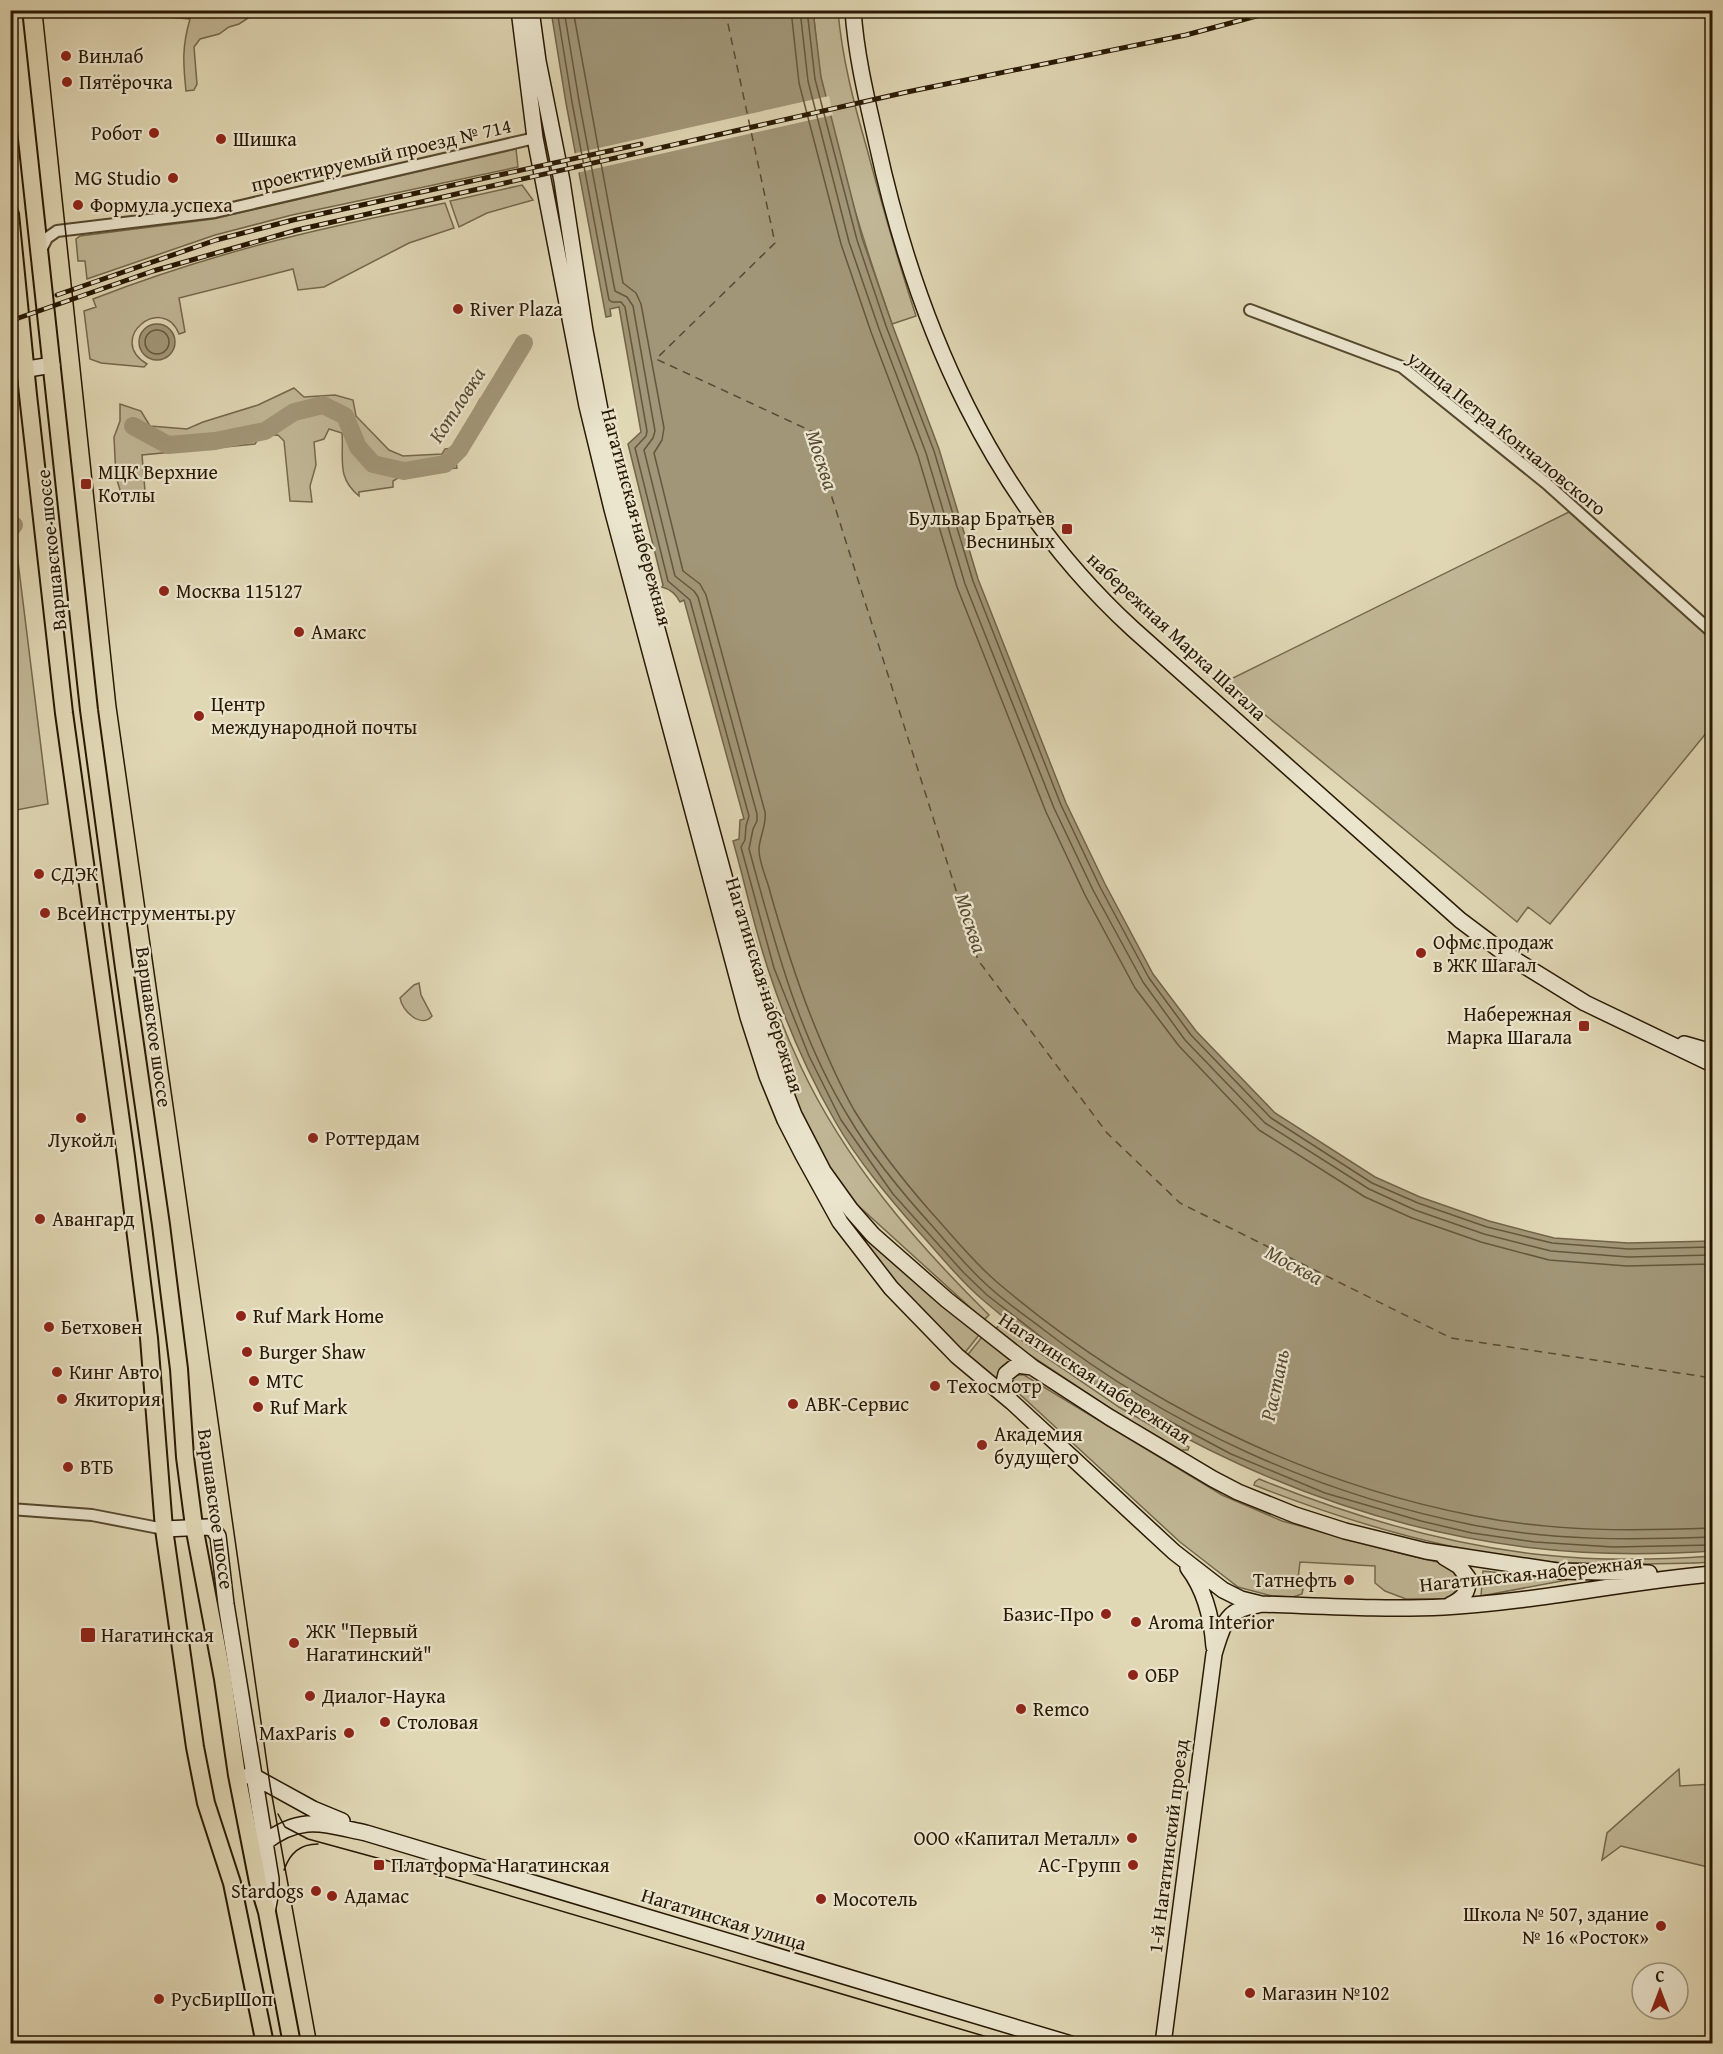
<svg xmlns="http://www.w3.org/2000/svg" width="1723" height="2054" viewBox="0 0 1723 2054" font-family="'Gentium Book Plus',serif">
<style>
.green{fill:#c1b796;stroke:#74684c;stroke-width:1.5}
.water{fill:#a19677;stroke:#716448;stroke-width:1.5}
.pier{fill:#e0d7b4}
.lines{fill:none;stroke-linecap:round;stroke-linejoin:round}
.shore{stroke:#64573c;stroke-width:1.5}
.river{stroke:#a19677;stroke-width:18}
.ferry{stroke:#584a31;stroke-width:1.5;stroke-dasharray:8 6;stroke-linecap:butt}
.street-casing{stroke:#56482e;stroke-width:14}
.secondary-casing{stroke:#281802;stroke-width:18}
.primary-casing{stroke:#281802;stroke-width:20}
.street{stroke:#ebe5ce;stroke-width:10}
.secondary{stroke:#ebe5ce;stroke-width:15}
.primary{stroke:#e0d7b4;stroke-width:16}
.tram{stroke:#281802;stroke-width:1.5}
.rail-casing{stroke:#281802;stroke-width:5}
.rail{stroke:#ebe5ce;stroke-width:3;stroke-dasharray:9;stroke-linecap:butt}
.poi-dot{fill:#8f2418;stroke:#ebe5ce;stroke-width:2}
.labels{text-anchor:middle;stroke-width:4.5;stroke-linejoin:round;paint-order:stroke}
.poi-label{font-size:20px;fill:#281802;stroke:#ebe5ce;text-anchor:start}
.street-label{font-size:20px;fill:#281802;stroke:#ebe5ce}
.water-label{font-size:21px;font-style:italic;fill:#584a31;stroke:#ebe5ce}
</style>
<rect width="100%" height="100%" fill="#e0d7b4"/>
<filter id="stains"><feTurbulence type="fractalNoise" baseFrequency=".00333" numOctaves="4"/><feColorMatrix values="0 0 0 0 .2 0 0 0 0 .09 0 0 0 0 .02 0 0 0 .5 -.17"/></filter>
<radialGradient id="worn" r=".72"><stop offset=".6" stop-color="#630" stop-opacity="0"/><stop offset="1" stop-color="#630" stop-opacity=".3"/></radialGradient>
<!-- green -->
<path class="green" d="M161 11V10L259 11 239 24 229 27 219 34 200 39 194 47 197 84 194 90 186 91C183 63 182 46 190 19L167 17 161 14Z
M813 11H838C842 58 854 104 867 149 882 205 898 261 916 316L892 324C864 244 838 162 821 79 817 56 816 33 813 11Z
M516 149 518 167 292 215 215 235 87 279 85 261H78L76 239 80 236 213 219Z
M522 185 533 200 487 213 459 227 450 201Z
M445 203 454 228 409 243 324 287 298 290 293 269 179 298 185 332 179 334C163 293 105 339 147 364L144 367 101 363 90 359 84 311 96 307 93 299C160 273 228 252 298 235 347 223 396 213 445 203Z
M294 388 304 397 335 395 353 400 356 416 389 450 403 456 442 454 445 449 454 448 480 399H486L489 404 456 462 457 468 408 472 393 481V487L359 492V496C336 477 344 459 342 433L329 429 324 439 314 442 316 465 310 486 312 502 290 501 284 441 278 435 260 436 255 444 142 455 145 491 128 496 121 493 116 477 114 437 120 421V404L141 411 150 426 187 429 203 422 258 405Z
M11 505 48 804 11 811H10Z
M1569 512 1712 640V726L1550 924 1528 907 1517 922 1225 682Z
M744 913C755 931 758 954 764 974 774 1005 787 1037 801 1067 846 1162 915 1242 989 1315L984 1320 852 1200 828 1167 796 1102 775 1047 744 929Z
M419 983 421 995 432 1016C421 1029 402 1011 400 998L414 985Z
M840 1209 866 1239 979 1335 963 1355 883 1270 844 1218Z
M999 1325 1119 1407 1189 1447 1188 1450H1181L1119 1414 994 1331Z
M982 1337 1013 1360 1001 1368 995 1383 966 1357Z
M1017 1375H1024L1222 1495 1282 1521 1403 1554 1446 1564 1454 1572 1459 1583 1454 1593 1446 1599H1406L1385 1591 1375 1583V1566L1300 1562 1297 1588 1303 1589 1302 1594 1293 1597 1272 1596 1238 1587 1180 1542 1012 1387V1378Z
M1259 1479C1350 1516 1446 1545 1544 1555 1599 1561 1657 1560 1712 1556V1562C1690 1564 1667 1563 1644 1564 1614 1564 1583 1565 1553 1562 1450 1553 1350 1523 1254 1485L1255 1482Z
M1483 1571 1567 1580 1481 1596Z
M1679 1769 1680 1786 1712 1784V1868L1621 1846 1602 1860 1607 1833Z"/>
<!-- water -->
<path class="water" d="M551 11H813L821 77 862 238 892 324 939 449 978 579 1066 803 1105 884 1153 974 1196 1031 1275 1113 1375 1177 1420 1197 1489 1221 1554 1238 1628 1243 1712 1241V1551C1653 1555 1593 1555 1533 1548 1331 1524 1137 1432 983 1300 959 1280 940 1255 919 1232 890 1199 857 1160 835 1121 808 1074 785 1021 768 969 754 927 745 883 733 841L739 839 740 820 744 819 684 600 680 602C676 594 670 589 662 587L663 585 628 444 641 432 619 307 610 309 611 316 606 317 566 103Z
M139 342a18 18 0 1 1 36 0a18 18 0 1 1-36 0Z"/>
<!-- pier -->
<path class="pier" d="M829 96 833 115 576 173 572 154Z"/>
<g class="lines">
<!-- shore -->
<path class="shore" d="M557 10 572 102 609 300 612 302H621L625 307 647 431 646 436 635 448 668 581 690 600 749 816 746 826 745 840 741 847 774 968 809 1056 841 1120 893 1194 964 1273 987 1295 1072 1361 1158 1415 1231 1454 1325 1493 1421 1521 1472 1533 1535 1542 1613 1547 1712 1545
M564 10 579 101 615 291 627 297 633 306 655 431 653 438 644 450 675 576 694 591 698 597 757 814V821L753 829 749 849C774 940 798 1035 848 1116 872 1157 903 1194 935 1229 952 1249 969 1269 988 1286 1005 1302 1026 1316 1044 1330 1170 1427 1317 1494 1473 1525 1552 1541 1632 1540 1712 1537
M573 10 623 283 636 293 641 304 664 428 662 440 654 453 683 571 700 584 706 595 765 812C767 825 759 837 759 850 759 862 766 877 769 888 781 931 794 973 810 1014 823 1047 837 1080 854 1110 876 1146 903 1180 930 1211 952 1235 973 1262 998 1283 1135 1399 1299 1482 1475 1516 1554 1532 1633 1531 1712 1528
M791 10 799 83 841 244 871 332 918 456 957 587 1046 812 1085 895 1135 988 1179 1046 1259 1130 1365 1197 1412 1218 1481 1242 1549 1260 1627 1266 1712 1264
M800 10 808 81 849 242 879 329 926 453 965 584 1054 808 1093 890 1143 982 1185 1040 1265 1123 1369 1189 1415 1210 1484 1234 1551 1251 1628 1257 1712 1255
M807 10 815 79 857 240 886 326 934 451 973 581 1061 805 1100 887 1149 978 1191 1035 1271 1118 1372 1183 1418 1203 1487 1227 1552 1243 1628 1249 1712 1247
M145 342a12 12 0 1 1 24 0a12 12 0 1 1-24 0Z"/>
<!-- river -->
<path class="river" d="M133 426 168 445 215 441 265 431 294 412 323 405 345 416 358 447 373 464 404 471 445 464 459 450 524 343
M10 530 14 525"/>
<!-- ferry -->
<path class="ferry" d="M725 10 775 243 656 359 811 431 978 960 1107 1133 1180 1203 1451 1338 1712 1378"/>
<!-- street casing -->
<g class="street-casing">
<path id="street" d="M40 252 47 238 57 231 215 212 535 138
M1250 310 1402 367 1546 483 1712 632
M10 1509 92 1515 164 1529"/>
</g>
<!-- secondary casing -->
<g class="secondary-casing">
<path id="secondary" d="M519 10 535 138 587 406 612 509 748 1017 767 1076 785 1120 803 1155 840 1222 891 1288 957 1356 1012 1402 1174 1552 1223 1590 1241 1599 1261 1604C1322 1606 1384 1610 1444 1607 1534 1602 1623 1582 1712 1574
M531 10 538 61 562 181 585 331 600 410 616 478 777 1071 794 1115 823 1171 851 1210 873 1235 947 1300 1032 1367 1109 1417 1213 1479 1238 1492 1295 1515 1345 1531 1426 1551 1557 1571 1649 1573
M853 10C856 56 867 100 877 144 917 327 992 500 1133 629L1460 920 1504 953 1585 1003 1712 1064
M10 372 52 365
M1684 1044 1712 1052
M1009 1398 1003 1387 1006 1374 1017 1365 1032 1367
M164 1529 208 1527 213 1529 218 1536 226 1604 271 1879V1891L267 1912
M1444 1557 1459 1566 1468 1578C1469 1592 1463 1599 1450 1605
M1188 1568C1205 1590 1212 1620 1214 1647
M248 1776H253L313 1809 342 1821
M264 1843C301 1814 323 1824 366 1833L1071 2044
M1163 2044 1214 1654C1223 1625 1225 1609 1258 1605"/>
</g>
<!-- primary casing -->
<g class="primary-casing">
<path id="primary" d="M13 10 89 710 124 968 161 1225 179 1369 185 1457 194 1526 223 1679 237 1775 258 1882 267 1912 292 2044
M10 214 28 395 64 713 126 1157 149 1338 164 1529 195 1747 206 1803 232 1883 265 2044"/>
</g>
<!-- street -->
<use href="#street" class="street"/>
<!-- secondary -->
<use href="#secondary" class="secondary"/>
<!-- primary -->
<use href="#primary" class="primary"/>
<!-- tram -->
<path class="tram" d="M42 10 116 705 270 1785 317 2044
M278 1814 285 1827 308 1839 443 1876 1011 2044
M284 1870C290 1853 300 1844 318 1844"/>
<!-- rail casing -->
<g class="rail-casing">
<path id="rail" d="M57 295 216 240 293 220 641 144
M10 321 153 271 297 230 907 92 1186 35 1279 10"/>
</g>
<!-- rail -->
<use href="#rail" class="rail"/>
</g>
<!-- markers -->
<g class="poi-dot">
<circle cx="66" cy="56" r="6"/>
<circle cx="67" cy="82" r="6"/>
<circle cx="154" cy="133" r="6"/>
<circle cx="221" cy="139" r="6"/>
<circle cx="173" cy="178" r="6"/>
<circle cx="78" cy="205" r="6"/>
<circle cx="458" cy="309" r="6"/>
<rect x="80" y="478" width="12" height="12" rx="3"/>
<rect x="1061" y="523" width="12" height="12" rx="3"/>
<circle cx="164" cy="591" r="6"/>
<circle cx="299" cy="632" r="6"/>
<circle cx="199" cy="716" r="6"/>
<circle cx="39" cy="874" r="6"/>
<circle cx="45" cy="913" r="6"/>
<circle cx="1421" cy="953" r="6"/>
<rect x="1578" y="1020" width="12" height="12" rx="3"/>
<circle cx="81" cy="1118" r="6"/>
<circle cx="313" cy="1138" r="6"/>
<circle cx="40" cy="1219" r="6"/>
<circle cx="241" cy="1316" r="6"/>
<circle cx="49" cy="1327" r="6"/>
<circle cx="247" cy="1352" r="6"/>
<circle cx="57" cy="1372" r="6"/>
<circle cx="254" cy="1381" r="6"/>
<circle cx="935" cy="1386" r="6"/>
<circle cx="62" cy="1399" r="6"/>
<circle cx="793" cy="1404" r="6"/>
<circle cx="258" cy="1407" r="6"/>
<circle cx="982" cy="1445" r="6"/>
<circle cx="68" cy="1467" r="6"/>
<circle cx="1349" cy="1580" r="6"/>
<circle cx="1106" cy="1614" r="6"/>
<circle cx="1136" cy="1622" r="6"/>
<rect x="80" y="1627" width="16" height="16" rx="3"/>
<circle cx="294" cy="1643" r="6"/>
<circle cx="1133" cy="1675" r="6"/>
<circle cx="310" cy="1696" r="6"/>
<circle cx="1021" cy="1709" r="6"/>
<circle cx="385" cy="1722" r="6"/>
<circle cx="349" cy="1733" r="6"/>
<circle cx="1132" cy="1838" r="6"/>
<rect x="373" y="1859" width="12" height="12" rx="3"/>
<circle cx="1133" cy="1865" r="6"/>
<circle cx="316" cy="1891" r="6"/>
<circle cx="332" cy="1896" r="6"/>
<circle cx="821" cy="1899" r="6"/>
<circle cx="1661" cy="1926" r="6"/>
<circle cx="1250" cy="1993" r="6"/>
<circle cx="159" cy="1999" r="6"/>
</g>
<g class="labels">
<!-- poi labels -->
<g class="poi-label">
<text x="78" y="63">Винлаб</text>
<text x="79" y="89">Пятёрочка</text>
<text x="142" y="140" text-anchor="end">Робот</text>
<text x="233" y="146">Шишка</text>
<text x="161" y="185" text-anchor="end">MG Studio</text>
<text x="90" y="212">Формула успеха</text>
<text x="470" y="316">River Plaza</text>
<text x="98" y="479">МЦК Верхние<tspan x="98" dy="23">Котлы</tspan></text>
<text x="1055" y="525" text-anchor="end">Бульвар Братьев<tspan x="1055" dy="23">Весниных</tspan></text>
<text x="176" y="598">Москва 115127</text>
<text x="311" y="639">Амакс</text>
<text x="211" y="711">Центр<tspan x="211" dy="23">международной почты</tspan></text>
<text x="51" y="881">СДЭК</text>
<text x="57" y="920">ВсеИнструменты.ру</text>
<text x="1433" y="949">Офмс продаж<tspan x="1433" dy="23">в ЖК Шагал</tspan></text>
<text x="1572" y="1021" text-anchor="end">Набережная<tspan x="1572" dy="23">Марка Шагала</tspan></text>
<text x="325" y="1145">Роттердам</text>
<text x="81" y="1147" text-anchor="middle">Лукойл</text>
<text x="52" y="1226">Авангард</text>
<text x="253" y="1323">Ruf Mark Home</text>
<text x="61" y="1334">Бетховен</text>
<text x="259" y="1359">Burger Shaw</text>
<text x="69" y="1379">Кинг Авто</text>
<text x="266" y="1388">МТС</text>
<text x="947" y="1393">Техосмотр</text>
<text x="74" y="1406">Якитория</text>
<text x="805" y="1411">АВК-Сервис</text>
<text x="270" y="1414">Ruf Mark</text>
<text x="994" y="1441">Академия<tspan x="994" dy="23">будущего</tspan></text>
<text x="80" y="1474">ВТБ</text>
<text x="1337" y="1587" text-anchor="end">Татнефть</text>
<text x="1094" y="1621" text-anchor="end">Базис-Про</text>
<text x="1148" y="1629">Aroma Interior</text>
<text x="306" y="1638">ЖК "Первый<tspan x="306" dy="23">Нагатинский"</tspan></text>
<text x="101" y="1642">Нагатинская</text>
<text x="1145" y="1682">ОБР</text>
<text x="322" y="1703">Диалог-Наука</text>
<text x="1033" y="1716">Remco</text>
<text x="397" y="1729">Столовая</text>
<text x="337" y="1740" text-anchor="end">MaxParis</text>
<text x="1120" y="1845" text-anchor="end">ООО «Капитал Металл»</text>
<text x="391" y="1872">Платформа Нагатинская</text>
<text x="1121" y="1872" text-anchor="end">АС-Групп</text>
<text x="304" y="1898" text-anchor="end">Stardogs</text>
<text x="344" y="1903">Адамас</text>
<text x="833" y="1906">Мосотель</text>
<text x="1649" y="1921" text-anchor="end">Школа № 507, здание<tspan x="1649" dy="23">№ 16 «Росток»</tspan></text>
<text x="1262" y="2000">Магазин №102</text>
<text x="171" y="2006">РусБирШоп</text>
</g>
<!-- street labels -->
<g class="street-label">
<text transform="translate(381 155) rotate(-13)" y="7">проектируемый проезд № 714</text>
<text transform="translate(1507 433) rotate(39)" y="7">улица Петра Кончаловского</text>
<text transform="translate(637 517) rotate(75)" y="7">Нагатинская набережная</text>
<text transform="translate(51 550) rotate(-96)" y="7">Варшавское шоссе</text>
<text transform="translate(1177 636) rotate(43)" y="7">набережная Марка Шагала</text>
<text transform="translate(765 985) rotate(73)" y="7">Нагатинская набережная</text>
<text transform="translate(154 1027) rotate(82)" y="7">Варшавское шоссе</text>
<text transform="translate(1095 1378) rotate(33)" y="7">Нагатинская набережная</text>
<text transform="translate(216 1509) rotate(82)" y="7">Варшавское шоссе</text>
<text transform="translate(1531 1573) rotate(-6)" y="7">Нагатинская набережная</text>
<text transform="translate(1168 1846) rotate(-83)" y="7">1-й Нагатинский проезд</text>
<text transform="translate(724 1919) rotate(17)" y="7">Нагатинская улица</text>
</g>
<!-- water labels -->
<g class="water-label">
<text transform="translate(457 405) rotate(-57)" y="7">Котловка</text>
<text transform="translate(822 460) rotate(72)" y="7">Москва</text>
<text transform="translate(971 923) rotate(72)" y="7">Москва</text>
<text transform="translate(1294 1265) rotate(28)" y="7">Москва</text>
<text transform="translate(1275 1385) rotate(-78)" y="7">Растань</text>
</g>
</g>
<!-- margin -->
<rect width="1723" height="2054" fill="none" stroke="#e0d7b4" stroke-width="36"/>
<rect x="12" y="12" width="1699" height="2030" fill="none" stroke="#281802" stroke-width="3"/>
<rect x="18" y="18" width="1687" height="2018" fill="none" stroke="#281802" stroke-width="1.5"/>
<!-- north arrow -->
<g transform="translate(1660 1991)"><circle r="28" fill="#ebe5ce" stroke="#9d937c" stroke-width="1.5"/>
<path d="M0-4.5L10 22L0 15L-10 22Z" fill="#8f2418"/>
<text y="-9" font-size="16" font-weight="bold" text-anchor="middle" fill="#281802">С</text>
</g>
<rect width="100%" height="100%" filter="url(#stains)"/>
<rect width="100%" height="100%" fill="url(#worn)"/>
</svg>
